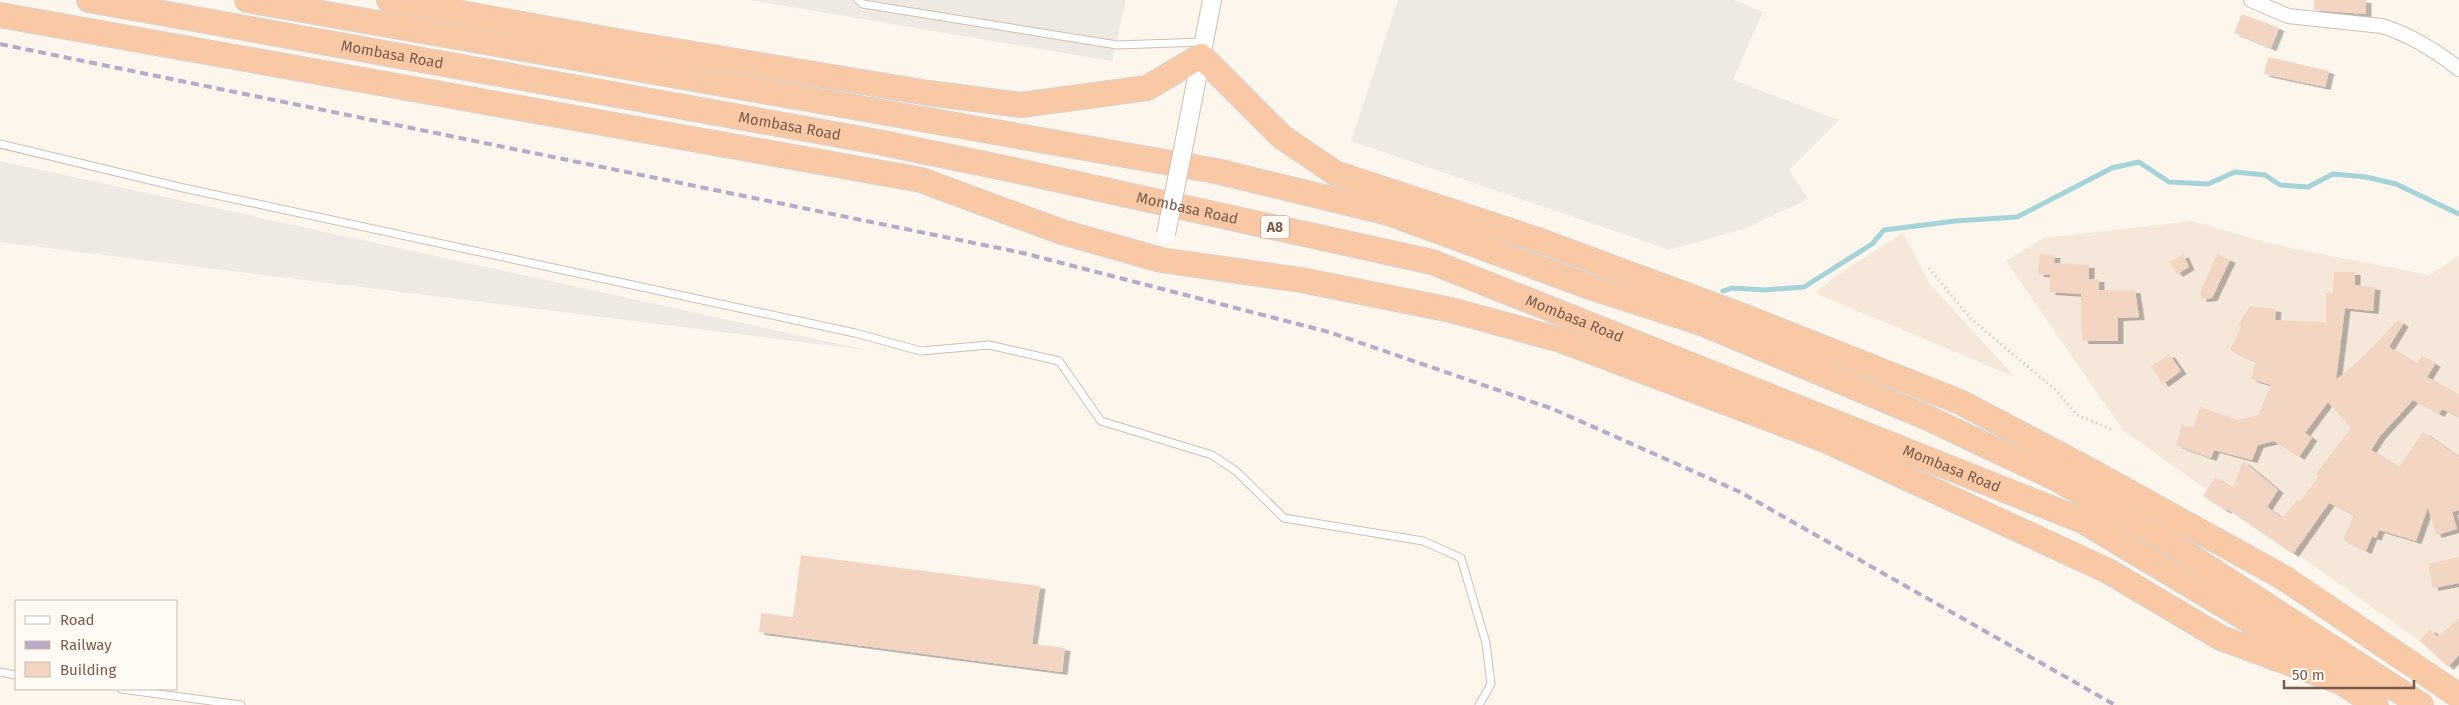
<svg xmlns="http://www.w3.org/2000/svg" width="2459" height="705" viewBox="0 0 2459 705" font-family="'Fira Sans',sans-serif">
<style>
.residential{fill:#f5e8da}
.industrial{fill:#efe9e4}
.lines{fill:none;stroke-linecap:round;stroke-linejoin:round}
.stream{stroke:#a5d3da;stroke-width:5}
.building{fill:#f3d5c3;filter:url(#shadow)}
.service-casing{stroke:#d1beb0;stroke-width:9}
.minor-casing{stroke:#d1beb0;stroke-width:16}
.tertiary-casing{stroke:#d1beb0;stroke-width:20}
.trunk-casing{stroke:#dad1cd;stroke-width:26}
.path{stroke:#d9b8a5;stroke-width:3;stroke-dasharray:1 4;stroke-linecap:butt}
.service{stroke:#fff;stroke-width:7}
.minor{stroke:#fff;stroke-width:14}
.tertiary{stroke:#fff;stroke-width:18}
.trunk{stroke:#f9c8a4;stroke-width:24}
.rail{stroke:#b9a8c9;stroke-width:4;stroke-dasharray:8 5;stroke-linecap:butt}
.tertiary-bridge-casing{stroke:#d1beb0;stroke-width:20;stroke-linecap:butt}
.tertiary-bridge{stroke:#fff;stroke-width:18}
.labels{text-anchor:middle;stroke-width:4;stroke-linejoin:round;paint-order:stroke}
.shield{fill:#fffaf3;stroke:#a28b7f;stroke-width:1}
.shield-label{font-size:14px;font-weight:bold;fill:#7a5c4d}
.street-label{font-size:15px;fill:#7a5c4d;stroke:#fffaf3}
</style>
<defs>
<filter id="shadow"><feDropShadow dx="5.5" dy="3" stdDeviation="0" flood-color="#0004"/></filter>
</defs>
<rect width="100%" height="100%" fill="#fdf6ec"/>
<!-- residential -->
<path class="residential" d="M2192 221 2276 245 2429 275 2459 256V669L2123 430 2006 261 2043 238Z
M1903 233 1929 283 2015 377 1815 293 1836 276Z"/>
<!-- industrial -->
<path class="industrial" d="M749 0H1126L1112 61Z
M1398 0H1734L1763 12 1733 80 1839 120 1789 170 1808 199 1746 228 1670 250 1351 141Z
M0 161 866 350 0 242Z"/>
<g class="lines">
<!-- stream -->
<path class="stream" d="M1723 291 1732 288 1764 290 1804 287 1872 244 1884 230 1955 221 2017 217 2112 168 2139 162 2169 182 2208 184 2235 172 2265 175 2280 185 2308 187 2333 174 2366 177 2396 184 2459 214"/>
</g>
<!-- building -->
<path class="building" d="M2314 0H2366V14L2314 10Z
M2242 14 2279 28 2271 48 2234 33Z
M2268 57 2329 71 2325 87 2264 74Z
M2040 254 2055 255 2054 263 2089 265V279H2099V290H2135L2139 317 2118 318V341H2083L2081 329V294L2050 292V275L2038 274Z
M2183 254 2189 267 2177 274 2170 262Z
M2217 254 2230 260 2212 298 2201 299V290Z
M2334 272H2355V285L2375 287 2373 311 2345 308 2336 380 2362 358 2398 320 2403 324 2389 347 2417 364 2422 356 2435 364 2427 377 2459 395V417L2442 409 2439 414 2413 400 2380 436 2371 450 2399 467 2423 432 2459 457V510L2452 512 2457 529 2436 535 2428 507 2416 541 2379 530 2376 538 2372 536 2366 551 2343 540 2354 515 2329 503 2293 554 2227 509 2226 511 2203 496 2215 477 2233 488 2243 461 2278 490 2267 507 2282 518 2297 500 2299 502 2319 476 2316 474 2351 428 2328 402 2305 433 2312 438 2299 457 2274 441 2258 445 2252 460 2214 450 2211 458 2176 445 2182 425 2193 428 2200 407 2238 420 2258 415 2271 385 2251 379 2256 362 2230 350 2241 327 2238 325 2250 306 2276 309 2275 320 2326 322V293H2333Z
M2169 354 2181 371 2163 384 2151 367Z
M801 555 1040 586 1032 644 1065 648 1062 672 759 632 761 613 793 617Z
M2459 557V583L2433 588 2428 564Z
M2459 618V655L2448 667 2420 641 2430 629 2438 637Z"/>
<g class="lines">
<!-- service casing -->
<g class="service-casing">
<path id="service" d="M858 0 863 4 1117 45 1203 42
M0 144 179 187 855 333 921 351 989 345 1059 361 1101 421 1212 455 1236 471 1284 518 1423 541 1461 558 1486 643 1491 684 1479 705
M0 672 16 675
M121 689 241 705"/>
</g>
<!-- minor casing -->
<g class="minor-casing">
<path id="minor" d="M2251 0 2288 16 2382 26C2411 35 2435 50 2459 69"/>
</g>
<!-- tertiary casing -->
<g class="tertiary-casing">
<path id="tertiary" d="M1186 134 1212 0"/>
</g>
<!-- trunk casing -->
<g class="trunk-casing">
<g id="trunk">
<path id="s1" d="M89 0 878 142 1009 169 1432 262 2083 521 2245 618 2376 705"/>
<path d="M247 0 1216 171 1389 213 1590 287 1704 324 1928 418 2055 478 2170 543 2421 705"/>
<path d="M389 0 627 43 928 93 1021 105 1147 88 1201 56 1282 137 1335 173 1535 239 1743 316 1960 402 2089 470 2284 578 2459 696"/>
<path d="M0 15 921 180 1062 232 1161 260 1301 280 1451 310 1561 340 1825 440 2108 571 2221 638 2346 684"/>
</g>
</g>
<!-- path -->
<path class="path" d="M1929 268 1971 319 2057 391 2077 415 2113 430"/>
<!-- service -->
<use href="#service" class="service"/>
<!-- minor -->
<use href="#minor" class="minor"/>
<!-- tertiary -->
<use href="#tertiary" class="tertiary"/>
<!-- trunk -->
<use href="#trunk" class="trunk"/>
<!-- rail -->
<path class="rail" d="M0 44 1023 253 1329 332 1553 409 1740 492 2115 705"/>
<!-- tertiary-bridge casing -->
<g class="tertiary-bridge-casing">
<path id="tertiary-bridge" d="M1166 234 1186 134"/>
</g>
<!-- tertiary-bridge -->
<use href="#tertiary-bridge" class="tertiary-bridge"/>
</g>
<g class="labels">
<!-- shield labels -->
<rect class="shield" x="1261" y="215.5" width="28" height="23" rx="4"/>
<g class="shield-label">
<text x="1275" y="232">A8</text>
</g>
<!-- street labels -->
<g class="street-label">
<text dy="5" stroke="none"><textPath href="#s1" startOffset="308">Mombasa Road</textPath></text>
<text dy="5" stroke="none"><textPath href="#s1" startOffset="712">Mombasa Road</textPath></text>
<text dy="5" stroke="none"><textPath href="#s1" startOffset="1118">Mombasa Road</textPath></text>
<text dy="5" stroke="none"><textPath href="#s1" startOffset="1522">Mombasa Road</textPath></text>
<text dy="5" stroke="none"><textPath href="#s1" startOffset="1928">Mombasa Road</textPath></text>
</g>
</g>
<!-- legend -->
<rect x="15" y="600" width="162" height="90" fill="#fffaf3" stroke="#cabbb1"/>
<rect x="25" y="616" width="25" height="8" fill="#ffffff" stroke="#cabbb1"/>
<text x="60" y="625" font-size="15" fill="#7a5c4d">Road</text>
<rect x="25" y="641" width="25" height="8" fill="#b9a8c9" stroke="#cabbb1"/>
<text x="60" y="650" font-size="15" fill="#7a5c4d">Railway</text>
<rect x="25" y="662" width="25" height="15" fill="#f3d5c3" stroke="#cabbb1"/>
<text x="60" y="675" font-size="15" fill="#7a5c4d">Building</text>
<!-- scale -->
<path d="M2284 680v8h130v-8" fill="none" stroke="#7a5c4d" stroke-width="2.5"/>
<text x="2292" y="680" font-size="15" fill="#7a5c4d" stroke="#fffaf3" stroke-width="4" paint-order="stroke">50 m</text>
</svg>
